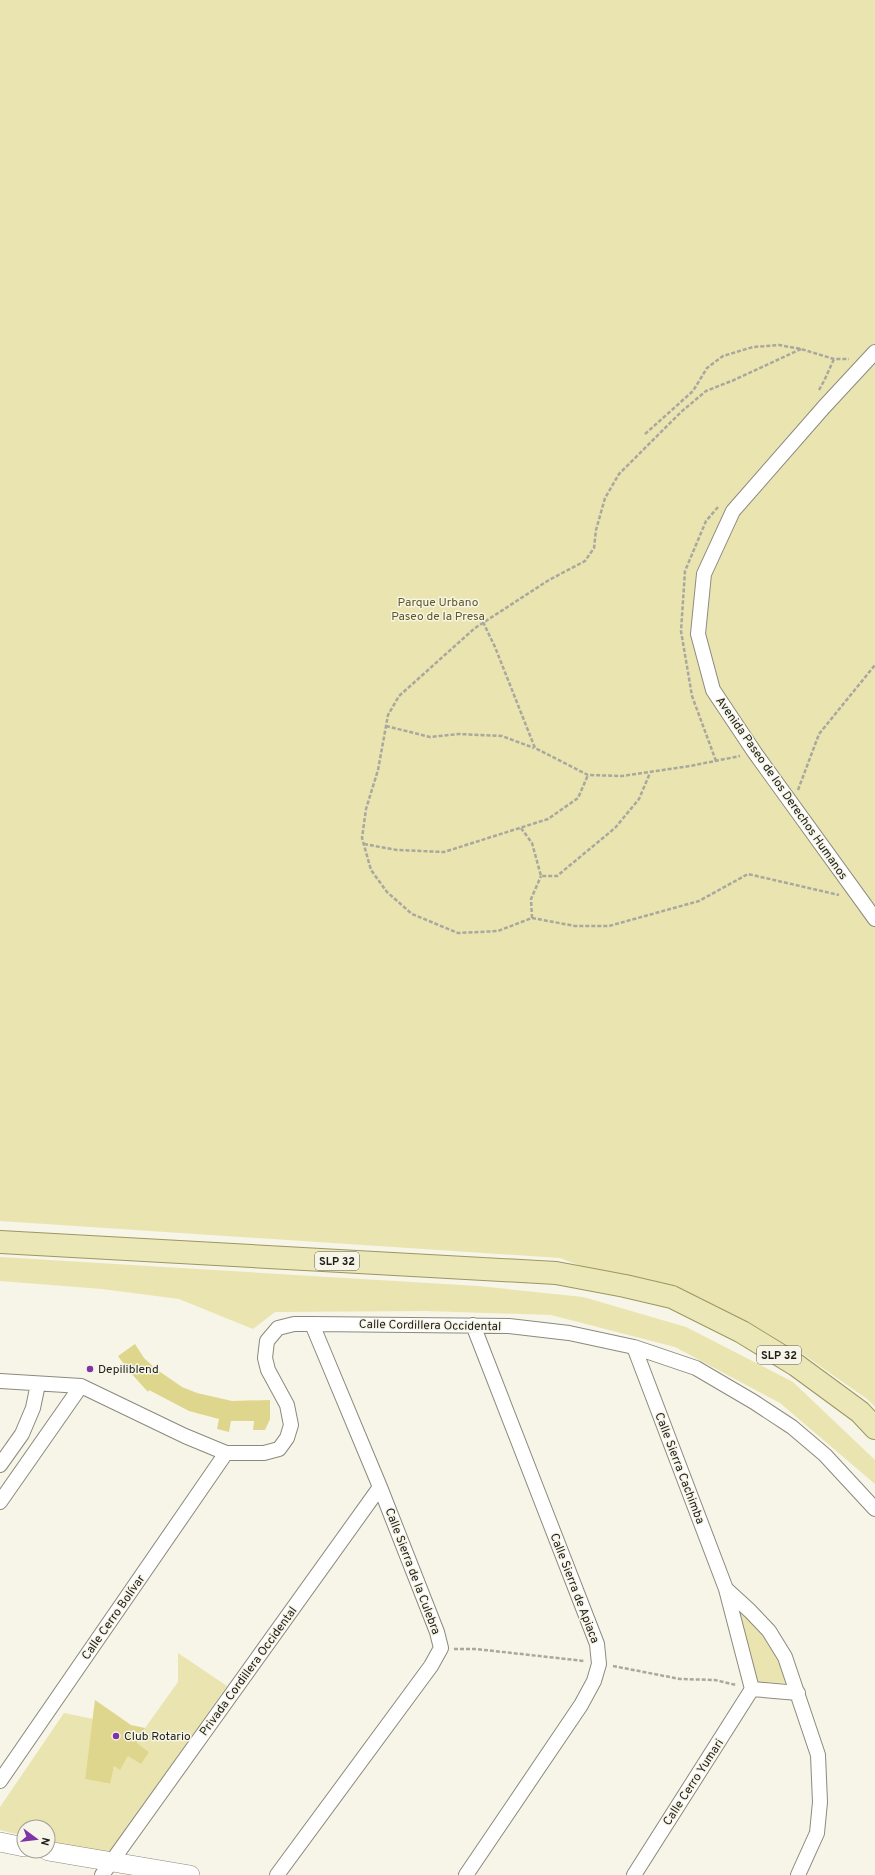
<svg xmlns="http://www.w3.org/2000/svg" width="875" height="1875" viewBox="0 0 875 1875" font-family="Overpass,sans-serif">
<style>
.green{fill:#eae4b0}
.building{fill:#ded68c}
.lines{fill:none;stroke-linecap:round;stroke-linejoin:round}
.street-casing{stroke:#8c8a7e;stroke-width:16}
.secondary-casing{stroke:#8c8a7e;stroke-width:20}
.primary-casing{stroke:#9c9661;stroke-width:24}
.path{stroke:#a9a89e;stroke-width:2.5;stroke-dasharray:4 2;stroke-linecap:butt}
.street{stroke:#fff;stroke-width:14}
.secondary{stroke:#fff;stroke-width:19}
.primary{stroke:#ece7b7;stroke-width:22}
.poi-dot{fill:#7f33a4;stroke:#f6f5e7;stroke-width:1.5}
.labels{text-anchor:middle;stroke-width:3;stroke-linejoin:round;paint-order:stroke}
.shield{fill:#f6f5e7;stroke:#605e58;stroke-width:1}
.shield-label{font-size:11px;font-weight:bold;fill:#1f1e1a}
.park-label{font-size:12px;fill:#5f5923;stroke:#f6f5e7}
.street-label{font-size:12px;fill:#1f1e1a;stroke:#f6f5e7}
.poi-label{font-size:12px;fill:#1f1e1a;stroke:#f6f5e7;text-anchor:start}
</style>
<rect width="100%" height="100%" fill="#f6f5e7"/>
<!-- green -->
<path class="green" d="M0 0H875V1407L867 1399 797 1350 560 1258 0 1221Z
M0 1257 478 1286 583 1297 686 1327 793 1382 875 1460V1484L780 1403 675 1347 551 1315 426 1311 275 1312 253 1329 179 1299 102 1289 0 1281Z
M737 1609C753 1625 771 1642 780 1662 783 1668 784 1676 786 1683L756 1682Z
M178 1653 227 1686 109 1854 48 1841V1827H24V1836L0 1830V1807L64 1713 93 1719 85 1779 109 1784 114 1766 120 1769 128 1756 149 1752 137 1743 145 1728 178 1682Z"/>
<!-- building -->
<path class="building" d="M135 1344 144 1358 156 1369 182 1387 197 1393 232 1401 270 1400V1419L265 1430H253L254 1421H231L229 1432 217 1429 219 1419 189 1411 149 1390 148 1392 129 1371 118 1356Z
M95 1700 131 1725 145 1728 137 1743 149 1752 141 1764 128 1756 120 1770 114 1766 110 1784 85 1779Z"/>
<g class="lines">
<!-- street casing -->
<g class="street-casing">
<path id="street" d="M875 352 824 407 733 511 704 574 698 634 713 690 755 753 875 919
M634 1347 726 1589 752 1689
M0 1381 81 1386 185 1436 226 1453H264L279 1449 287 1438 291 1425 287 1405 268 1370 265 1358 267 1341 278 1328 294 1324H312L509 1326 569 1333 634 1347 696 1368 754 1402 792 1427 825 1455 875 1509
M0 1465 22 1434 33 1408 38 1384
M0 1502 81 1386
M726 1589 750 1611 769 1631 785 1657 818 1755 820 1802 817 1833 798 1875
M752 1689 798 1693
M0 1781 226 1453
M102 1875 380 1487
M277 1875 431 1666 441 1648 437 1632 380 1487 312 1324
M466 1875 581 1705 594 1681 599 1664 597 1644 473 1325
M634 1875 752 1689"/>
</g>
<!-- secondary casing -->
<g class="secondary-casing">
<path id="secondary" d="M0 1842 24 1847
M48 1851 190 1875"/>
</g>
<!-- primary casing -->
<g class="primary-casing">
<path id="primary" d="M0 1242 556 1273 625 1286 672 1297 742 1332 796 1365 860 1412 875 1428"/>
</g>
<!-- path -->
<path class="path" d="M801 349 734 380 706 391 681 412 619 474 605 498 596 530 594 548 585 561 549 580 475 628 399 696 388 715 378 770 366 809 362 838 371 870 387 892 412 914 458 933 498 931 532 918 575 926H609L699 901 748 874 839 895
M819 390 824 381 834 359
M645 434 693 391 707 368 723 356 753 347 779 345 801 349 834 359H849
M483 622 495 647 535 748 588 775 622 776 690 766 740 756
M386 726 430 737 459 734 502 736 534 748
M716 761 692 696 681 631 685 571 706 521 718 507
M798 790 819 734 875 665
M521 828 532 843 541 876H557L615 828 639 799 650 773
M364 844 397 850 444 852 548 819 578 798 588 775
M532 918 531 899 541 876
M454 1649H476L584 1661
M613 1666 680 1679 715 1680 736 1685"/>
<!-- street -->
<use href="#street" class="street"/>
<!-- secondary -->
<use href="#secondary" class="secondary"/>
<!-- primary -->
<use href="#primary" class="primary"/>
</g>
<!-- markers -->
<g class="poi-dot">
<circle cx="90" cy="1369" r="4"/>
<circle cx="116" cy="1736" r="4"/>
</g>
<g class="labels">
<!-- shield labels -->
<g class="shield">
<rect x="315" y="1252" width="44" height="18" rx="3"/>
<rect x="757" y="1346" width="44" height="18" rx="3"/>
</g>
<g class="shield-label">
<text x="337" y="1265">SLP 32</text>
<text x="779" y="1359">SLP 32</text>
</g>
<!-- park labels -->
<g class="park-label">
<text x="438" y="606">Parque Urbano<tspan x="438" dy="14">Paseo de la Presa</tspan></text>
</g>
<!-- street labels -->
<g class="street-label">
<text transform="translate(782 788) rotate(55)" y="4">Avenida Paseo de los Derechos Humanos</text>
<text transform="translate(430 1325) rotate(1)" y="4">Calle Cordillera Occidental</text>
<text transform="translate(680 1468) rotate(69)" y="4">Calle Sierra Cachimba</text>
<text transform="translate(413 1571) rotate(69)" y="4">Calle Sierra de la Culebra</text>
<text transform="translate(575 1588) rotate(69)" y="4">Calle Sierra de Apiaca</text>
<text transform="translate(113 1617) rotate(-55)" y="4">Calle Cerro Bolívar</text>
<text transform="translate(248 1671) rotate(-54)" y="4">Privada Cordillera Occidental</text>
<text transform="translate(693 1782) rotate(-57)" y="4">Calle Cerro Yumari</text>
</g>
<!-- poi labels -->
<g class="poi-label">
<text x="98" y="1373">Depiliblend</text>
<text x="124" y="1740">Club Rotario</text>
</g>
</g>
<!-- north arrow -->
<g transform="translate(36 1839) rotate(105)"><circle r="19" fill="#f6f5e7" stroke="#a09f95"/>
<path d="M0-3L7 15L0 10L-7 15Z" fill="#7f33a4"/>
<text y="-6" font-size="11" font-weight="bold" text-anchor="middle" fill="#1f1e1a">N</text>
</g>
</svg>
